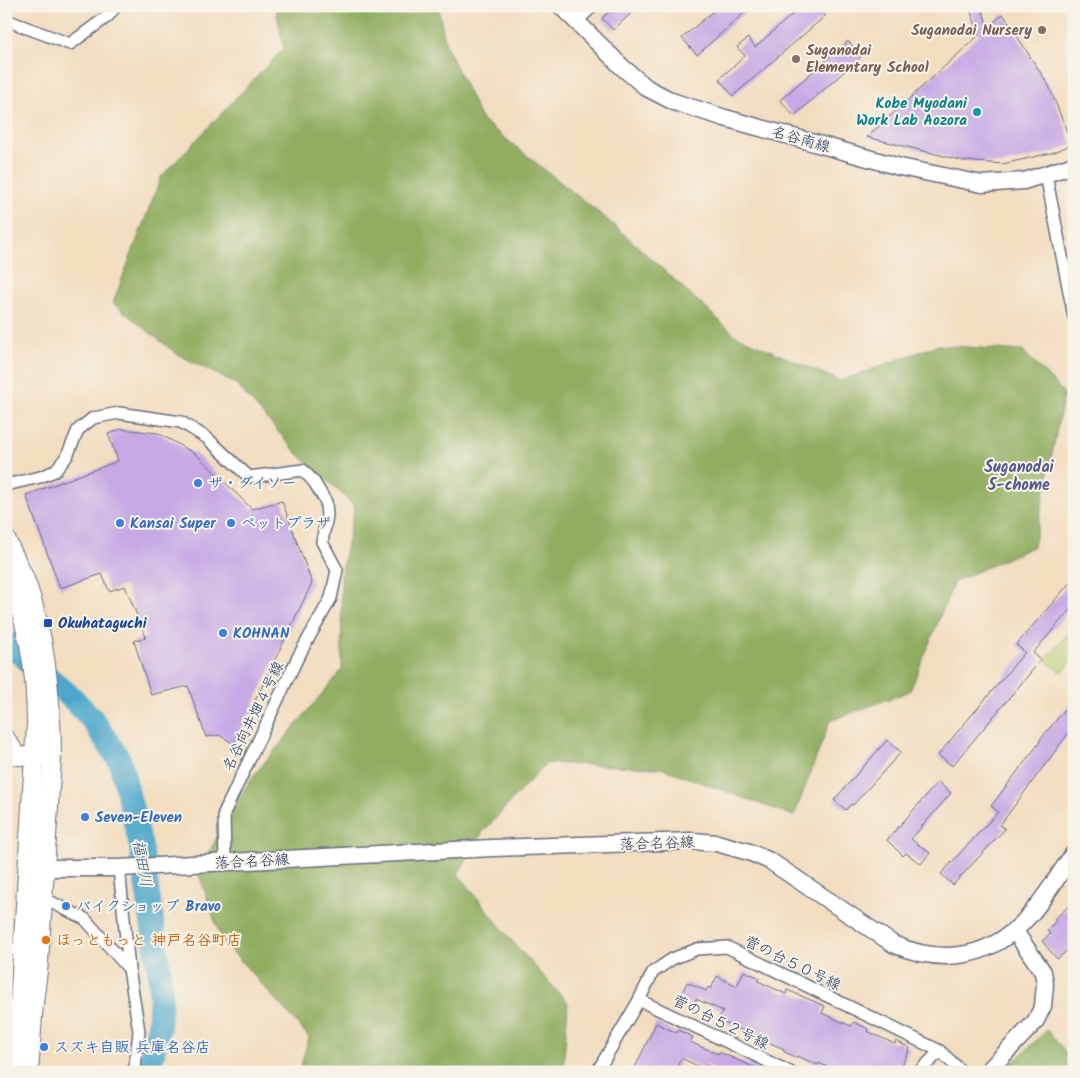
<svg xmlns="http://www.w3.org/2000/svg" width="1080" height="1078" viewBox="0 0 1080 1078" font-family="Kalam,'Klee One',sans-serif">
<style>
.green{fill:#b5c96d;stroke:#687c66}
.forest{fill:#90ad60;stroke:#566e5f}
.lines{fill:none;stroke-linecap:round;stroke-linejoin:round}
.river{stroke:#4da7cb;stroke-width:24}
.building{fill:#c5a8e4}
.street-casing{stroke:#666c80;stroke-width:14}
.secondary-casing{stroke:#666c80;stroke-width:19}
.primary-casing{stroke:#666c80;stroke-width:20}
.street{stroke:#fff;stroke-width:11}
.secondary{stroke:#fff;stroke-width:16}
.primary{stroke:#fff;stroke-width:18}
.education-dot{fill:#8d6e63;stroke:#f7f3e8;stroke-width:2}
.culture-dot{fill:#0f9aa8;stroke:#f7f3e8;stroke-width:2}
.shop-dot{fill:#3f7fe0;stroke:#f7f3e8;stroke-width:2}
.transit-dot{fill:#1a4fb4;stroke:#f7f3e8;stroke-width:2}
.food-dot{fill:#e8710a;stroke:#f7f3e8;stroke-width:2}
.labels{text-anchor:middle;stroke-width:4;stroke-linejoin:round;paint-order:stroke}
.education-label{font-size:15px;font-weight:bold;fill:#785e54;stroke:#f7f3e8;text-anchor:end}
.culture-label{font-size:15px;font-weight:bold;fill:#0d838f;stroke:#f7f3e8;text-anchor:end}
.street-label{font-size:15px;fill:#1b2f5e;stroke:#f7f3e8}
.shop-label{font-size:15px;font-weight:bold;fill:#366cbe;stroke:#f7f3e8;text-anchor:start}
.transit-label{font-size:15px;font-weight:bold;fill:#164399;stroke:#f7f3e8;text-anchor:start}
.food-label{font-size:15px;font-weight:bold;fill:#c56008;stroke:#f7f3e8;text-anchor:start}
.neighbourhood-label{font-size:16px;font-weight:bold;fill:#56598d;stroke:#f7f3e8}
.water-label{font-size:16px;font-style:italic;fill:#2c5984;stroke:#f7f3e8}
</style>
<rect width="100%" height="100%" fill="#f7f3e8"/>
<filter id="ink" filterUnits="userSpaceOnUse"><feTurbulence type="fractalNoise" baseFrequency=".02" numOctaves="2"/><feDisplacementMap in="SourceGraphic" scale="10" xChannelSelector="R" yChannelSelector="G"/><feConvolveMatrix kernelMatrix="1 2 1 2 8 2 1 2 1" color-interpolation-filters="sRGB"/></filter>
<filter id="wash" filterUnits="userSpaceOnUse"><feTurbulence type="fractalNoise" baseFrequency=".0096" numOctaves="4" result="noise"/><feDisplacementMap in="SourceGraphic" scale="20" xChannelSelector="R" yChannelSelector="G"/><feGaussianBlur stdDeviation="1.12" result="paint"/><feColorMatrix in="noise" values="0 0 0 0 0 0 0 0 0 0 0 0 0 0 0 0 0 1.4 0 .05"/><feComposite in="paint" operator="in"/></filter>
<g filter="url(#wash)">
<rect width="100%" height="100%" fill="#f2ddbf"/>
<!-- green -->
<path class="green" d="M1074 627V658L1062 673 1045 660Z"/>
<!-- forest -->
<path class="forest" d="M275 6H438L446 45 481 119 614 225 735 335 840 381 938 345 1023 351 1064 393 1034 546 954 582 910 691 830 721 794 816 661 768 546 763 482 833 458 874 511 940 568 1003 563 1072H299L309 1037 221 939 198 871 250 780 342 670 341 573 355 506 297 453 236 384 177 354 113 303 161 177 284 48Z
M1047 1030 1074 1062V1072H1003Z"/>
<g class="lines">
<!-- river -->
<path class="river" d="M6 641 72 698 92 719 120 761 141 847 159 969 161 997 159 1026 150 1066 147 1072"/>
</g>
<g id="blocks">
<!-- building -->
<path class="building" d="M615 6H639L613 30 602 18Z
M719 6H752L697 55 682 38Z
M802 6H816L825 16 733 96 719 79 745 56 737 47 748 38 755 47Z
M978 6H981L988 27 1003 14 1049 86 1072 144 1055 152 1003 164 964 161 867 137 979 35 970 9Z
M848 41 862 56 794 116 780 100Z
M121 429 158 433 197 455 252 509 282 501 312 583 234 744 219 735 206 737 188 686 151 695 134 641 146 637 125 586 109 591 102 574 60 588 26 495 118 461 108 434Z
M1074 578V605L1033 653 1041 660 952 766 938 755 1025 652 1016 645Z
M1074 698V726L1000 825 1005 829 953 885 941 874 998 812 991 806 1040 742 1039 741Z
M887 740 901 752 853 805 851 804 846 810 834 800Z
M938 782 951 793 911 839 930 853 921 864 906 853 903 856 887 840Z
M1074 902V945L1057 959 1042 941 1050 934 1047 930 1056 921 1054 919Z
M744 971 760 978 758 981 786 994 787 990 825 1006 822 1013 851 1026 854 1022 868 1029 867 1031 895 1044 896 1041 910 1048 899 1072H838L819 1063 818 1065 797 1056 796 1058 783 1051 784 1049 718 1020 723 1011 696 999 693 1005 679 999 687 982 706 991 708 987 711 989 717 976 737 986Z
M656 1023 677 1033 678 1030 693 1037 690 1042 718 1054 719 1052 765 1072H721L706 1065 704 1069 681 1058 675 1072H633Z"/>
</g>
</g>
<g filter="url(#ink)">
<use href="#blocks" fill-opacity="0" stroke="#666c80" stroke-width="1"/>
<g class="lines">
<!-- street casing -->
<g class="street-casing">
<path id="street" d="M6 20 70 44 108 16 116 6
M577 21 593 6
M1046 175 1074 317
M6 485 40 477 55 471 67 456 78 430 93 418 119 413 181 422 207 438 249 477 303 470 314 482 326 502 327 516 322 542 337 570 331 598 297 659 224 813 225 862
M119 868 129 969
M43 898 85 919 129 969 139 1031 135 1067 132 1072
M6 949 22 950
M639 1000 790 1072
M597 1072 639 1000 653 972 672 959 697 949 727 947 940 1051 962 1072
M919 1072 940 1051"/>
</g>
<!-- secondary casing -->
<g class="secondary-casing">
<path id="secondary" d="M561 6 622 67 647 88 674 102 725 118 900 167 982 184 1024 181 1074 165
M32 868H119L492 848 692 841 717 843 749 852 770 861 893 944C944 966 992 958 1029 916 1046 897 1059 874 1074 853
M987 1072 1035 1022 1043 1006 1045 984 1043 972 1014 930"/>
</g>
<!-- primary casing -->
<g class="primary-casing">
<path id="primary" d="M6 539C13 554 21 569 27 584 47 640 52 700 52 759L39 963 34 1003 29 1072
M6 573C28 620 36 672 36 723L15 1072
M6 739 17 756 44 757"/>
</g>
<!-- street -->
<use href="#street" class="street"/>
<!-- secondary -->
<use href="#secondary" class="secondary"/>
<!-- primary -->
<use href="#primary" class="primary"/>
</g>
</g>
<!-- markers -->
<g class="education-dot">
<circle cx="1042" cy="30" r="5"/>
<circle cx="796" cy="59" r="5"/>
</g>
<circle class="culture-dot" cx="977" cy="112" r="5"/>
<g class="shop-dot">
<circle cx="198" cy="483" r="5"/>
<circle cx="120" cy="523" r="5"/>
<circle cx="231" cy="523" r="5"/>
<circle cx="223" cy="633" r="5"/>
<circle cx="85" cy="817" r="5"/>
<circle cx="66" cy="906" r="5"/>
<circle cx="44" cy="1047" r="5"/>
</g>
<rect class="transit-dot" x="43" y="618" width="10" height="10" rx="2.5"/>
<circle class="food-dot" cx="46" cy="940" r="5"/>
<g class="labels">
<!-- education labels -->
<g class="education-label">
<text x="1032" y="35">Suganodai Nursery</text>
<text x="806" y="55" text-anchor="start">Suganodai<tspan x="806" dy="17">Elementary School</tspan></text>
</g>
<!-- culture labels -->
<g class="culture-label">
<text x="967" y="108">Kobe Myodani<tspan x="967" dy="17">Work Lab Aozora</tspan></text>
</g>
<!-- street labels -->
<g class="street-label">
<text transform="translate(801 139) rotate(16)" y="5">名谷南線</text>
<text transform="translate(253 716) rotate(-64)" y="5">名谷向井畑４号線</text>
<text transform="translate(657 843) rotate(-2)" y="5">落合名谷線</text>
<text transform="translate(252 861) rotate(-3)" y="5">落合名谷線</text>
<text transform="translate(793 963) rotate(26)" y="5">菅の台５０号線</text>
<text transform="translate(721 1022) rotate(26)" y="5">菅の台５２号線</text>
</g>
<!-- shop labels -->
<g class="shop-label">
<text x="208" y="488">ザ・ダイソー</text>
<text x="130" y="528">Kansai Super</text>
<text x="241" y="528">ペットプラザ</text>
<text x="233" y="638">KOHNAN</text>
<text x="95" y="822">Seven-Eleven</text>
<text x="76" y="911">バイクショップ Bravo</text>
<text x="54" y="1052">スズキ自販 兵庫名谷店</text>
</g>
<!-- transit labels -->
<g class="transit-label">
<text x="58" y="628">Okuhataguchi</text>
</g>
<!-- food labels -->
<g class="food-label">
<text x="56" y="945">ほっともっと 神戸名谷町店</text>
</g>
<!-- neighbourhood labels -->
<g class="neighbourhood-label">
<text x="1019" y="472">Suganodai<tspan x="1019" dy="18">5-chome</tspan></text>
</g>
<!-- water labels -->
<g class="water-label">
<text transform="translate(143 863) rotate(80)" y="6">福田川</text>
</g>
</g>
<!-- margin -->
<rect width="1080" height="1078" fill="none" stroke="#f7f3e8" stroke-width="25"/>
</svg>
